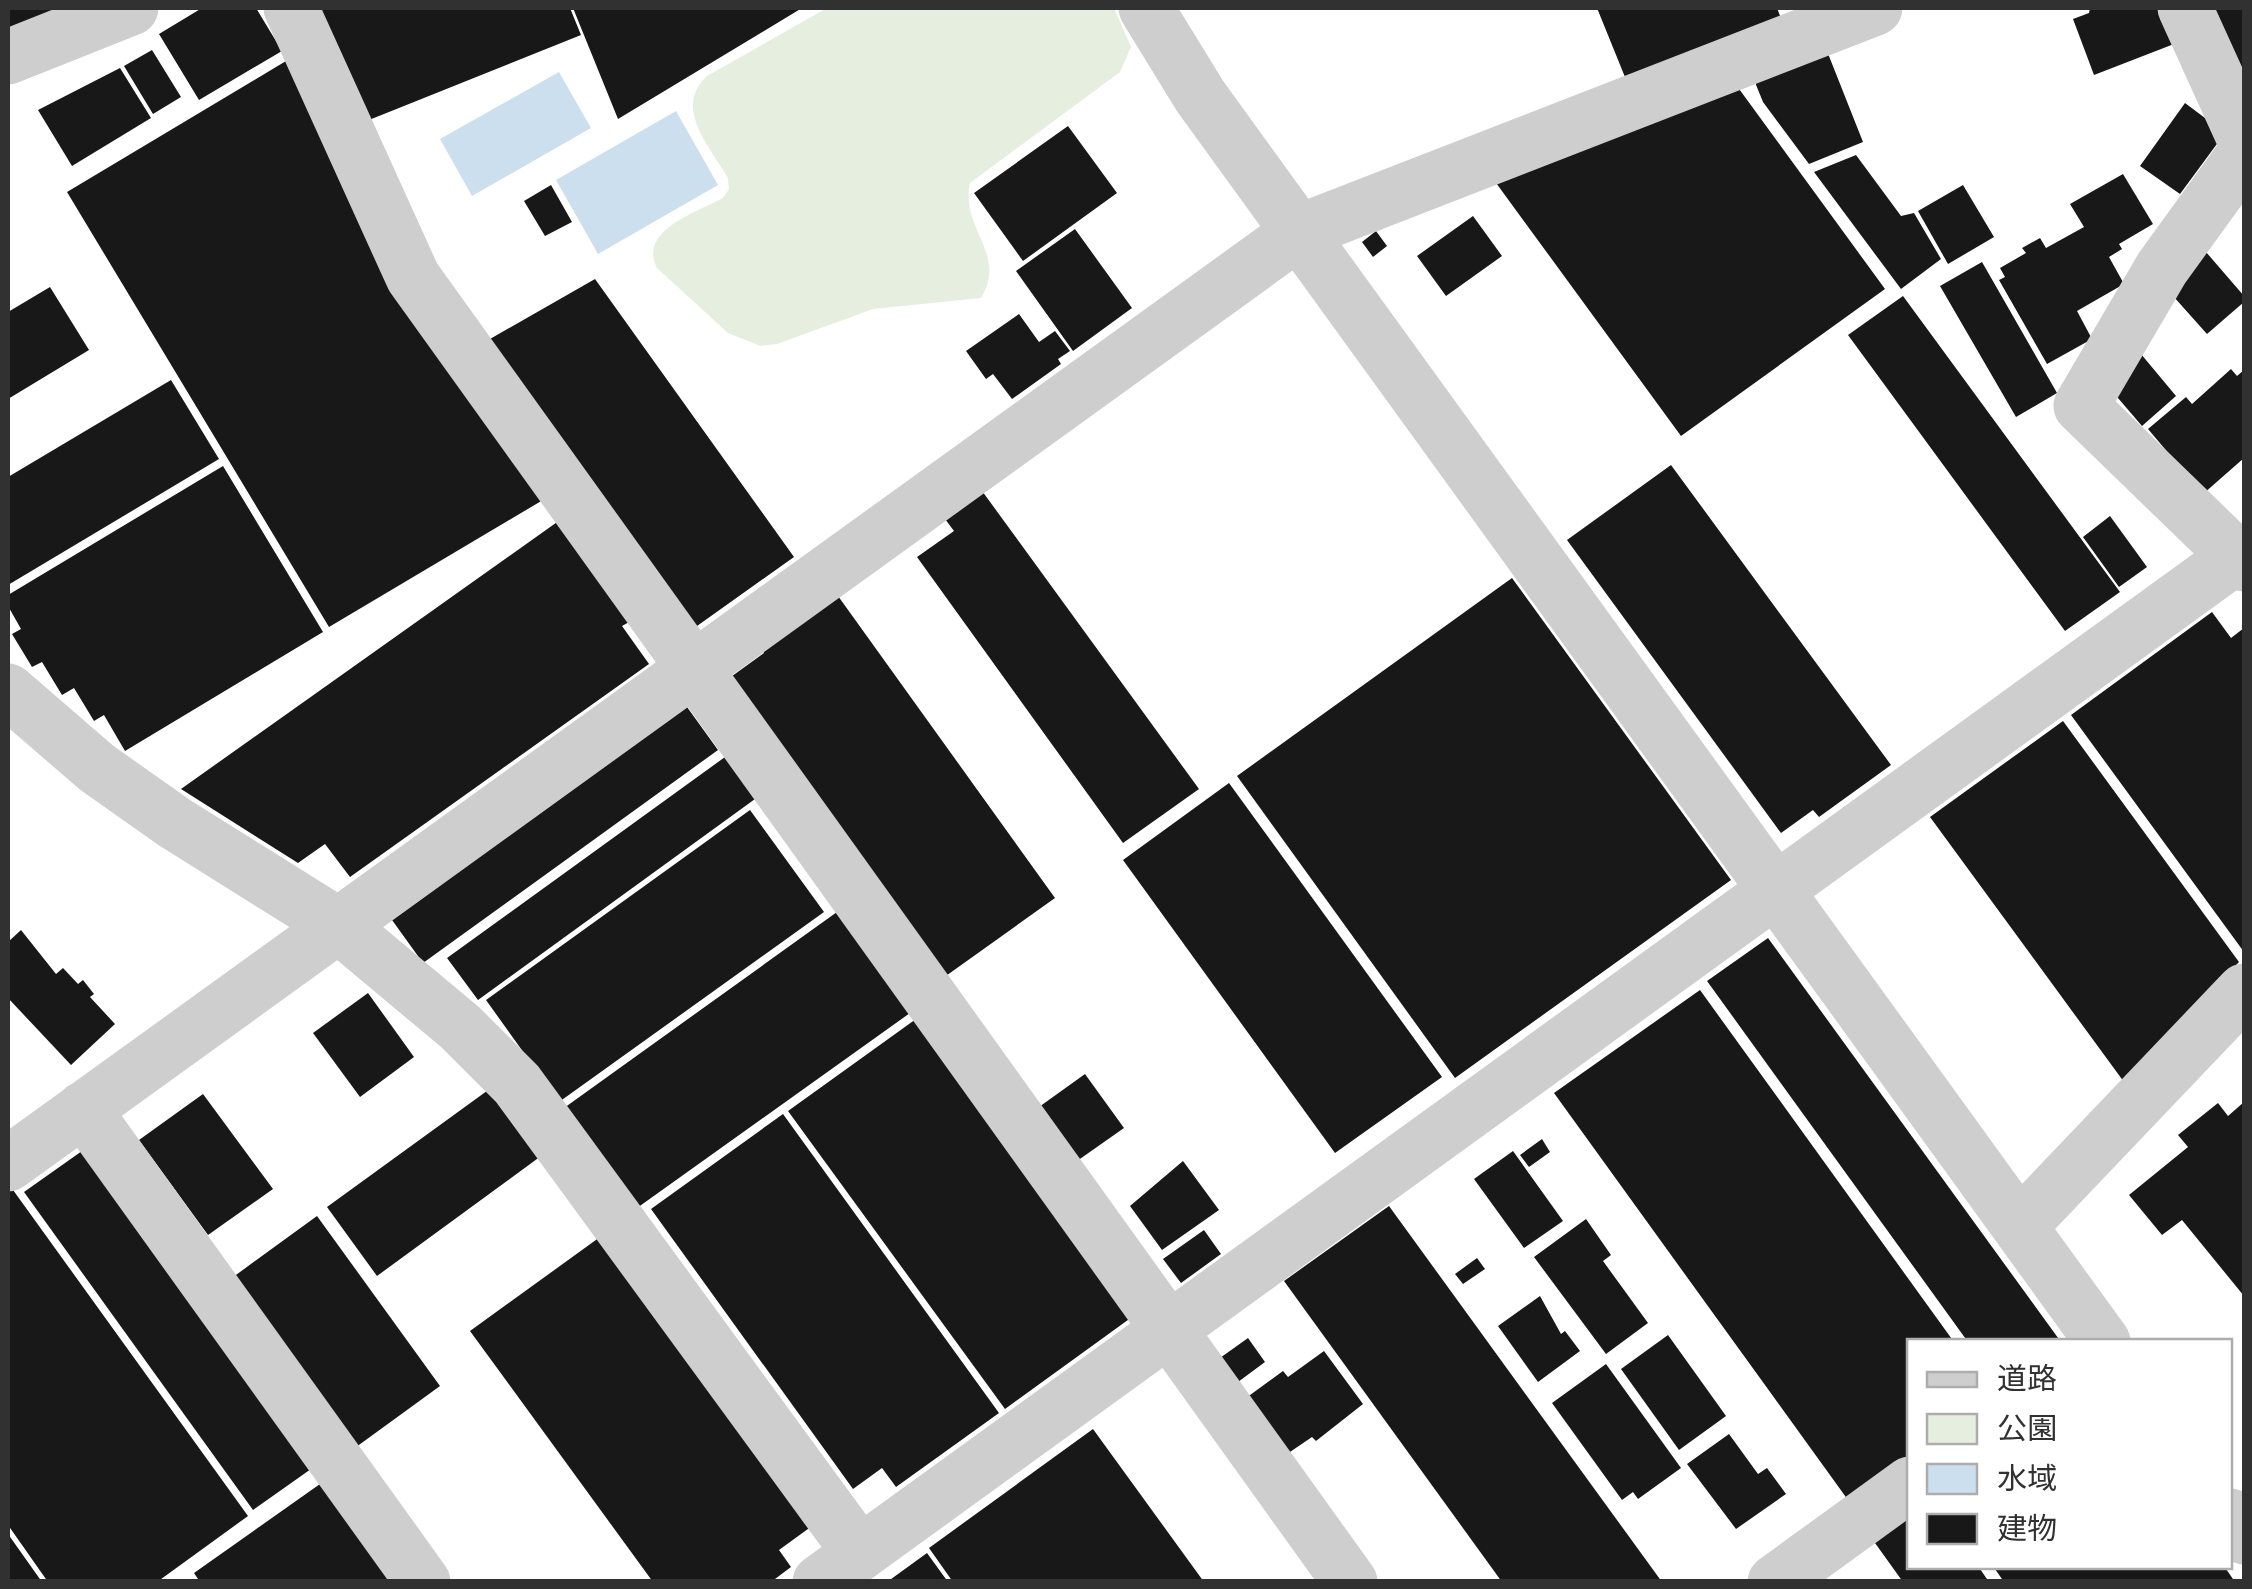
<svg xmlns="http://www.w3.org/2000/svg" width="2252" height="1589" viewBox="0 0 2252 1589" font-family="'Varela Round','Noto Sans JP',sans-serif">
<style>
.green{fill:#e6eedf}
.water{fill:#cbdfee}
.building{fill:#181818}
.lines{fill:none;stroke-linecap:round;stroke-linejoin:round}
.minor{stroke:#cecece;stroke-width:55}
.tertiary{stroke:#cecece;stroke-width:55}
</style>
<rect width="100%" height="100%" fill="#fff"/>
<!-- green -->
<path class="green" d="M827 8H1114L1131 47 1120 72 970 183C960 229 1008 254 981 298L873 309 777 344 760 346 728 333 657 268C637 231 697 212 723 198L729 189 728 178C709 145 673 108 707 76Z"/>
<!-- water -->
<path class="water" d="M559 72 591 128 472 196 440 139Z
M676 111 718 185 598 254 556 180Z"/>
<!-- building -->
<path class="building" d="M8 8H70L8 33Z
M202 8H256L282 51 199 100 159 34Z
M312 8H570L581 35 359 124Z
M573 8H802L618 119Z
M1597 8H1777L1782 21 1627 82Z
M2159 8 2174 44 2094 75 2073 19 2089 13 2090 8Z
M2205 8H2244V83Z
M1825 46 1863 142 1809 164 1763 102 1752 75Z
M152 50 181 97 153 114 124 66Z
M286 61 548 497 329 627 67 192Z
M120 68 151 118 72 166 38 110Z
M1734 82 1885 289 1681 436 1491 176Z
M2185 103 2225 133 2180 194 2140 166Z
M1068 126 1117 193 1023 261 974 193Z
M1856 155 1901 216 1914 213 1941 259 1901 289 1814 172Z
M2123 174 2153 224 2119 244 2122 249 2109 257 2124 284 2077 311 2092 339 2047 364 1999 280 2005 277 2000 268 2026 253 2022 248 2040 238 2046 248 2084 227 2070 204Z
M551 185 572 222 545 236 524 201Z
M1963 185 1994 237 1948 264 1918 211Z
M1473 216 1502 256 1446 296 1417 256Z
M1075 229 1132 308 1073 351 1016 271Z
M1376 231 1387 246 1373 257 1362 242Z
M2206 252 2244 296V302L2207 334 2165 287Z
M1982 262 2057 393 2016 417 1940 286Z
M595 279 794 557 690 631 483 343Z
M50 287 89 350 8 399V312Z
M1903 296 2120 592 2065 631 1848 335Z
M1019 314 1039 342 1055 331 1070 351 1058 359 1061 364 1012 399 993 374 986 379 966 351Z
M2141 354 2176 396 2142 426 2106 384Z
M2231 369 2237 376 2244 370V458L2203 494 2148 429 2186 397 2192 404Z
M171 380 219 459 8 585V477Z
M1671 465 1891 765 1819 817 1813 810 1781 833 1567 540Z
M223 466 323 632 125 751 104 715 94 721 74 688 62 695 42 662 32 667 12 634 21 629 8 606V595Z
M977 484 1199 789 1123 843 917 557 954 531 939 511Z
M2110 516 2147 567 2119 587 2083 537Z
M560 520 631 621 622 626 649 664 350 877 325 844 298 863 181 789Z
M1512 578 1731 880 1455 1078 1237 776Z
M833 589 1055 898 943 978 728 679 764 653 758 643Z
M2212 612 2231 638 2244 628V952L2071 715Z
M687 707 718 750 423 963 392 920Z
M2063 721 2239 962 2124 1082 1930 817Z
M725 757 755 799 478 1000 447 958Z
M1229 783 1442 1077 1335 1153 1123 860Z
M750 810 824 912 559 1102 486 1000Z
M837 912 910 1013 637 1208 564 1108Z
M21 930 56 974 63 968 78 984 83 980 94 994 90 997 115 1024 71 1065 8 998V942Z
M1768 938 2061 1342H1968L1707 981Z
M1700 990 1954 1342H1910V1456L1848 1500 1554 1093Z
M368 993 414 1057 360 1097 313 1033Z
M916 1019 1132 1317 1005 1409 788 1111Z
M1085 1074 1124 1128 1077 1161 1039 1107Z
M491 1088 541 1156 377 1276 327 1207Z
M203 1094 273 1189 208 1235 139 1140Z
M2244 1102V1296L2182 1220 2162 1235 2129 1195 2188 1147 2178 1135 2218 1103 2228 1116Z
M783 1114 999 1413 896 1487 882 1468 853 1489 651 1209Z
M1542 1139 1550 1152 1529 1167 1520 1155Z
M82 1151 311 1469 253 1510 24 1192Z
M1513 1151 1563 1221 1524 1248 1474 1179Z
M1183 1161 1219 1210 1162 1250 1130 1206Z
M8 1183 248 1516 157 1582H48L8 1525Z
M1389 1206 1662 1582H1502L1284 1281Z
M317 1216 440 1386 352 1450 229 1280Z
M1586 1219 1611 1255 1603 1261 1648 1323 1606 1354 1534 1257Z
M1204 1230 1221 1254 1181 1283 1163 1259Z
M600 1237 812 1526 779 1550 791 1567 771 1582H653L470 1331Z
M1477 1258 1485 1269 1463 1284 1455 1274Z
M1540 1296 1561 1334 1565 1331 1580 1351 1538 1382 1498 1326Z
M1668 1335 1726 1416 1679 1450 1621 1369Z
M1248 1338 1265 1362 1238 1382 1220 1358Z
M1324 1351 1363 1404 1316 1441 1312 1437 1287 1454 1246 1398 1283 1371 1288 1377Z
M1606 1364 1681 1468 1638 1499 1633 1492 1622 1500 1552 1403Z
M1093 1429 1204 1582H953L929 1548Z
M1729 1434 1758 1474 1767 1468 1786 1494 1736 1529 1687 1464Z
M320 1484 390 1582H200L194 1573Z
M1910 1507V1566H1978L1989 1582H1903L1870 1536Z
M8 1534 42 1582H8Z
M927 1553 948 1582H887Z
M1993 1566H2224L2235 1582H2004Z"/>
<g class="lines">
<!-- minor -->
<path class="minor" d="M291 8 413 277 1350 1582
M1146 8 1200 96 2103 1342
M2185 8 2244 138
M8 57 131 8
M2244 155 2162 268 2081 406 2244 564
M8 691 97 768 175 823 338 925 460 1027 517 1084 860 1553
M83 1109 423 1582
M8 1164 1299 232 1875 8
M2020 1226 2244 991
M2230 1516 2244 1537
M1775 1582 1910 1484"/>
<!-- tertiary -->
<path class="tertiary" d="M820 1582 2244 551"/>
</g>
<!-- border -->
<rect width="2252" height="1589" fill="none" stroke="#313131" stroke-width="20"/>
<!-- legend -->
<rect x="1907" y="1339" width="325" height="230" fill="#ffffff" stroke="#adadad" stroke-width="2.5"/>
<rect x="1927" y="1372" width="50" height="15" fill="#cecece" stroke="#adadad" stroke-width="2.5"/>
<text x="1997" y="1389" font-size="30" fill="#313131">道路</text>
<rect x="1927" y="1414" width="50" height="30" fill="#e6eedf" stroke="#adadad" stroke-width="2.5"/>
<text x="1997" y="1439" font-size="30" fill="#313131">公園</text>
<rect x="1927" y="1464" width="50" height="30" fill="#cbdfee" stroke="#adadad" stroke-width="2.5"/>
<text x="1997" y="1489" font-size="30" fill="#313131">水域</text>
<rect x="1927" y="1514" width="50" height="30" fill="#181818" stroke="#adadad" stroke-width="2.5"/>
<text x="1997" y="1539" font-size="30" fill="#313131">建物</text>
</svg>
